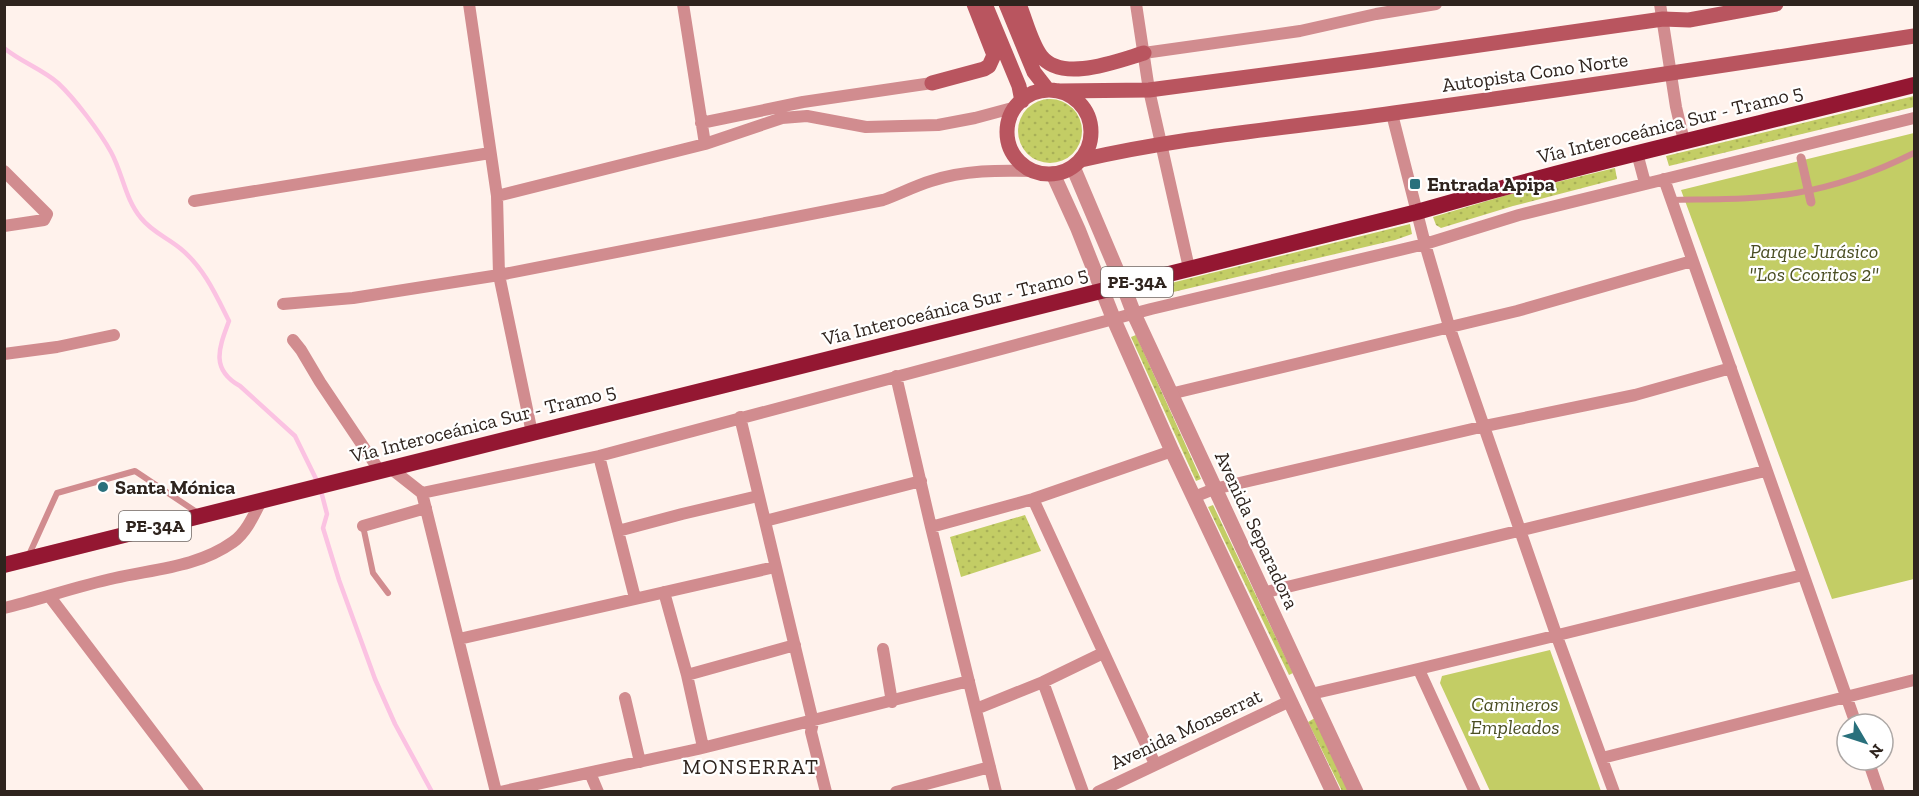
<svg xmlns="http://www.w3.org/2000/svg" width="1919" height="796" viewBox="0 0 1919 796" font-family="'Zilla Slab',serif">
<style>
.grass{fill:url(#grass-dots)}
.green{fill:#c3cd65}
.lines{fill:none;stroke-linecap:round;stroke-linejoin:round}
.stream{stroke:#fbc2e2;stroke-width:4.5}
.service{stroke:#d18c8f;stroke-width:6}
.pedestrian{stroke:#d18c8f;stroke-width:9}
.minor{stroke:#d18c8f;stroke-width:12}
.tertiary{stroke:#d18c8f;stroke-width:15}
.secondary{stroke:#b9555f;stroke-width:15}
.trunk{stroke:#941732;stroke-width:16}
.poi-dot{fill:#29707c;stroke:#fff;stroke-width:2}
.labels{text-anchor:middle;stroke-width:4.5;stroke-linejoin:round;paint-order:stroke}
.shield{fill:#fff;stroke:#6d6662;stroke-width:1.5}
.shield-label{font-size:18px;font-weight:bold;fill:#2f241e}
.street-label{font-size:20px;fill:#2f241e;stroke:#fff}
.poi-label{font-size:20px;font-weight:bold;fill:#2f241e;stroke:#fff;text-anchor:start}
.park-label{font-size:20px;font-style:italic;fill:#4a4e23;stroke:#fff}
.neighbourhood-label{font-size:21px;letter-spacing:1.5px;fill:#2f241e;stroke:#fff}
</style>
<defs>
<pattern id="grass-dots" width="8" height="8" patternUnits="userSpaceOnUse" patternTransform="scale(1.5)"><rect width="8" height="8" fill="#c3cd65"/><path d="M2 2h.1M6 6h.1" fill="none" stroke="#a8b057" stroke-width="1.8" stroke-linecap="round"/></pattern>
</defs>
<rect width="100%" height="100%" fill="#fff2ec"/>
<!-- grass -->
<path class="grass" d="M1914 96V107L1669 166 1666 156Z
M1018 131a32 32 0 1 1 64 0a32 32 0 1 1-64 0Z
M1615 168 1617 179 1513 206 1441 228 1436 225 1433 217 1524 190Z
M1410 224 1412 234 1395 240 1152 297 1147 294V289Z
M1136 335 1201 479 1196 481 1131 337Z
M1213 505 1293 673 1289 675 1208 507Z
M1025 515 1041 551 961 577 950 537Z
M1315 718 1349 791H1342L1308 722Z"/>
<!-- green -->
<path class="green" d="M1914 133V579L1832 599 1681 190Z
M1550 650 1601 791H1490L1440 683 1442 676Z"/>
<g class="lines">
<!-- stream -->
<path class="stream" d="M4 48C21 62 42 69 58 83 75 99 100 132 111 152 123 174 125 199 141 218 152 232 168 238 181 249 204 268 216 295 229 321 219 348 210 369 240 386L295 436 318 483
M321 491 327 514 323 528 339 580 375 679 395 724 432 792"/>
<!-- service -->
<path class="service" d="M1671 200C1713 199 1755 200 1796 193 1836 186 1878 171 1914 153
M363 526 373 573 388 593
M28 557 57 493 135 471 198 513"/>
<!-- pedestrian -->
<path class="pedestrian" d="M1801 158 1811 202"/>
<!-- minor -->
<path class="minor" d="M469 4 497 196 499 275 532 433
M683 4 705 144
M1136 4 1149 90 1189 268
M1660 4 1676 107 1684 141
M1144 53 1300 31 1376 14 1436 4
M1392 114 1425 244 1449 326 1556 634 1614 792
M701 123 803 102 932 83
M1637 153 1645 183
M4 171 47 214 44 220 4 226
M1664 179 1856 724
M497 196 705 144 782 118 807 116 866 127 938 125 975 118 1016 107
M194 201 490 153
M283 304 353 298 499 275 883 200C899 194 915 186 931 181 964 170 999 170 1034 171
M293 340 301 350 320 382 379 470
M4 354 57 347 114 335
M896 376 931 527 996 792
M1170 394 1517 311 1692 261
M740 417 813 722 811 732 826 792
M599 456 635 598
M389 467 422 493 496 792
M422 493 599 456 1151 309 1425 244 1519 215 1914 118
M1194 497 1214 489 1485 426 1635 395 1731 368
M1033 499 1155 764
M765 521 921 481
M363 526 426 508
M931 527 1033 499 1172 451
M618 531 682 514 758 496
M664 592 687 675 703 747
M1262 593 1765 471
M50 597 198 792
M4 608C41 599 78 586 115 578 155 569 198 567 233 542 246 533 254 515 261 501
M459 639 775 567
M883 649 892 702
M1419 670 1475 792
M687 675 795 645
M1043 682 1083 792
M1311 694C1476 657 1639 614 1803 575
M625 698 640 762
M976 709 1043 682 1103 653
M1602 758 1914 680
M1868 760 1879 792
M590 773 598 792
M500 792 698 749 969 681
M896 792 990 767
M1098 792 1290 701"/>
<!-- tertiary -->
<path class="tertiary" d="M1073 167 1123 285 1134 314 1356 792
M1053 174 1078 229 1114 320 1172 451 1333 792"/>
<!-- secondary -->
<path class="secondary" d="M985 4 1019 86 1022 101
M1006 4 1034 72 1048 90
M1019 4C1026 21 1031 43 1041 56 1062 83 1117 61 1144 53
M932 83 984 69 989 66 994 55 974 4
M1007 132a42 42 0 1 1 84 0a42 42 0 1 1-84 0Z
M1059 91 1149 90 1368 61 1663 19 1689 20 1776 4
M1081 160C1184 136 1290 128 1394 113 1568 89 1741 63 1914 36"/>
<!-- trunk -->
<path class="trunk" d="M4 565 1417 212C1581 164 1748 127 1914 85"/>
</g>
<!-- markers -->
<g class="poi-dot">
<rect x="1409" y="178" width="12" height="12" rx="3"/>
<circle cx="103" cy="487" r="6"/>
</g>
<g class="labels">
<!-- shield labels -->
<g class="shield">
<rect x="1101" y="267" width="72" height="30" rx="4.5"/>
<rect x="119" y="511" width="72" height="30" rx="4.5"/>
</g>
<g class="shield-label">
<text x="1137" y="288">PE-34A</text>
<text x="155" y="532">PE-34A</text>
</g>
<!-- street labels -->
<g class="street-label">
<text transform="translate(1535 72) rotate(-8)" y="7">Autopista Cono Norte</text>
<text transform="translate(1670 124) rotate(-14)" y="7">Vía Interoceánica Sur - Tramo 5</text>
<text transform="translate(955 306) rotate(-14)" y="7">Vía Interoceánica Sur - Tramo 5</text>
<text transform="translate(483 423) rotate(-14)" y="7">Vía Interoceánica Sur - Tramo 5</text>
<text transform="translate(1257 530) rotate(65)" y="7">Avenida Separadora</text>
<text transform="translate(1186 729) rotate(-25)" y="7">Avenida Monserrat</text>
</g>
<!-- poi labels -->
<g class="poi-label">
<text x="1427" y="191">Entrada Apipa</text>
<text x="115" y="494">Santa Mónica</text>
</g>
<!-- park labels -->
<g class="park-label">
<text x="1814" y="258">Parque Jurásico<tspan x="1814" dy="23">"Los Ccoritos 2"</tspan></text>
<text x="1515" y="711">Camineros<tspan x="1515" dy="23">Empleados</tspan></text>
</g>
<!-- neighbourhood labels -->
<g class="neighbourhood-label">
<text x="751" y="774">MONSERRAT</text>
</g>
</g>
<!-- border -->
<rect width="1919" height="796" fill="none" stroke="#2f241e" stroke-width="12"/>
<!-- north arrow -->
<g transform="translate(1865 742) rotate(129)"><circle r="28" fill="#ffffff" stroke="#aca7a5" stroke-width="1.5"/>
<path d="M0-4.5L10 22L0 15L-10 22Z" fill="#29707c"/>
<text y="-9" font-size="16" font-weight="bold" text-anchor="middle" fill="#2f241e">N</text>
</g>
</svg>
